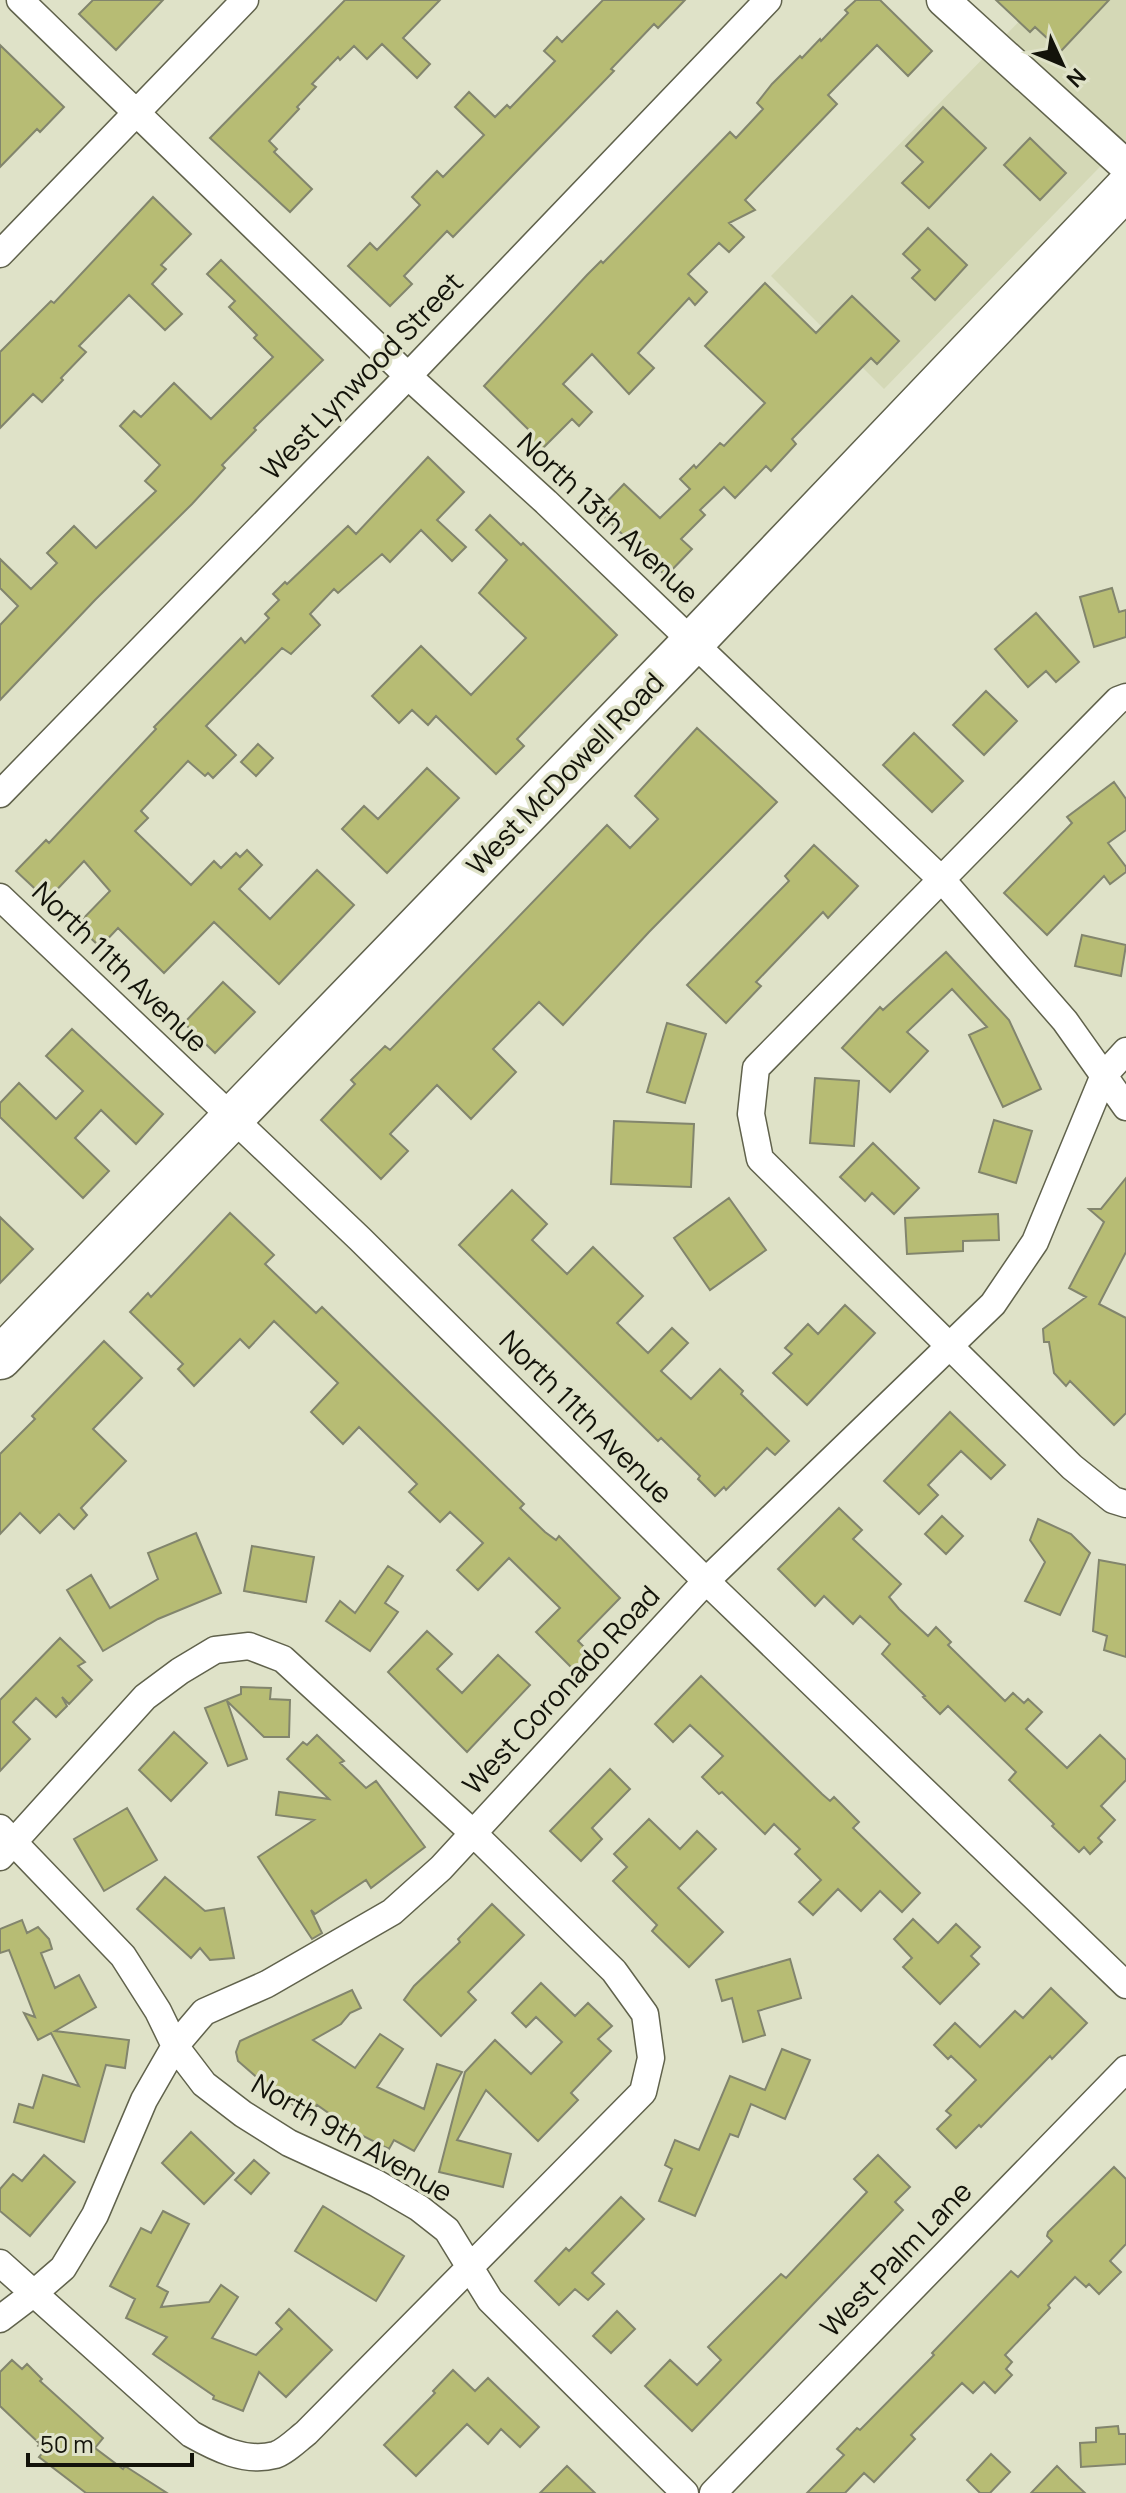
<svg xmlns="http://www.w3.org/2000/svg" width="1126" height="2493" viewBox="0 0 1126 2493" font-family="Manrope,sans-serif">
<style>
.built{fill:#d4d8b6}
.building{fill:#b7bc74;stroke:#82856d;stroke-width:2}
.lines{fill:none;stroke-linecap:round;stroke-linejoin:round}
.minor-casing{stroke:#60624c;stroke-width:29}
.tertiary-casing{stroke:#60624c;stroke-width:35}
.primary-casing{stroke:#60624c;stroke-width:45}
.minor{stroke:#fff;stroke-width:26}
.tertiary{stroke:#fff;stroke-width:32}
.primary{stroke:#fff;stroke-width:42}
.labels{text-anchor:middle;stroke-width:7;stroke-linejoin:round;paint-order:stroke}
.street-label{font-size:28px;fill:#13130a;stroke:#dfe2c8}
</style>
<rect width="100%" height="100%" fill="#dfe2c8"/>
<!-- built -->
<path class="built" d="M1040 0H1126V140L884 389 771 276Z"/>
<!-- building -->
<path class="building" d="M93 0H163L116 50 79 14Z
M345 0H440L403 38 430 64 417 78 382 44 367 59 354 46 340 60 338 57 312 84 316 87 297 107 299 109 269 141 277 149 274 152 312 189 290 212 210 138Z
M603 0H685L658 28 654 24 611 69 614 71 453 237 447 231 404 276 412 284 390 306 348 266 370 243 377 250 420 205 412 197 437 171 443 177 484 135 455 107 469 92 495 117 507 105 510 108 555 61 544 51 557 37 562 42Z
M856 0H880L932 51 908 76 877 45 828 95 837 104 745 200 755 210 729 223 744 237 729 252 719 243 688 274 707 292 695 305 689 298 638 353 654 368 629 394 592 354 563 384 592 412 579 426 572 419 540 451 527 438 532 433 484 386 587 275 601 261 603 263 730 132 736 138 763 109 757 103 772 84 800 56 802 58 820 39 821 41 848 13 845 10Z
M996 0H1109L1061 51 1035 27 1030 32Z
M0 45 64 107 40 132 37 129 0 167Z
M943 107 986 148 929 208 902 183 923 162 906 146Z
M1030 138 1066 173 1040 200 1004 165Z
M153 197 191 234 161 265 166 269 152 284 182 314 165 330 129 295 79 346 86 352 61 378 63 380 42 402 33 394 0 428V352L51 301 54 303Z
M928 228 967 265 935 300 912 278 920 270 903 254Z
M221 260 323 360 254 428 256 430 222 465 225 468 192 504 95 600 0 700V625L18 606 0 588V559L31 589 57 563 47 553 74 526 96 548 156 491 145 481 160 465 120 426 134 411 141 417 174 383 211 419 273 357 254 338 257 335 229 307 235 301 207 274Z
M765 283 816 333 852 296 899 341 877 364 871 358 834 396 792 439 796 444 771 471 766 466 735 498 724 487 700 510 705 515 681 539 692 549 666 576 598 511 624 484 660 518 690 489 680 479 694 465 696 468 720 443 724 446 765 403 705 346Z
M428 457 464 492 437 520 466 547 452 561 421 530 390 562 382 554 338 593 334 589 310 614 320 625 291 654 282 648 206 726 236 755 213 778 208 773 205 776 188 761 141 811 148 818 135 831 191 885 214 861 221 868 236 853 240 857 247 850 262 865 239 889 270 919 317 870 354 905 279 984 214 922 164 973 118 928 100 947 77 925 110 891 84 861 47 900 16 871 46 840 49 843 156 729 154 727 241 638 245 643 269 618 265 614 279 600 273 594 285 582 287 584 348 526 356 534Z
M490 515 521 545 523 543 617 635 517 739 524 746 496 774 436 716 428 725 412 710 399 723 372 696 421 646 471 695 526 638 479 593 507 560 476 530Z
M1112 588 1119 612 1126 610V637L1094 647 1080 597Z
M1036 613 1079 662 1056 682 1046 671 1028 687 995 649Z
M986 691 1017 721 984 755 953 725Z
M697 728 777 802 649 932 563 1025 539 1002 493 1049 516 1072 471 1119 437 1085 390 1134 408 1151 381 1179 321 1120 355 1084 351 1080 385 1046 390 1050 607 825 630 848 658 819 635 796Z
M914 733 963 781 932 812 883 765Z
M258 744 273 758 256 776 241 762Z
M427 768 459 798 387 873 342 829 364 806 378 819Z
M1114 782 1126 799V830L1108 843 1126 867V872L1110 884 1104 876 1047 935 1004 893 1072 823 1067 817Z
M814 845 858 886 828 918 823 912 756 982 761 986 726 1023 687 985 789 881 785 876Z
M1082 935 1126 945 1121 976 1075 966Z
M946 952 1009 1020 1041 1089 1003 1107 969 1035 987 1027 952 989 907 1032 928 1051 890 1092 842 1048 880 1007 883 1010Z
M223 982 255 1012 215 1053 184 1023Z
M667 1023 706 1034 685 1103 647 1092Z
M72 1029 163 1114 136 1144 101 1110 75 1138 109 1171 83 1198 0 1117V1103L19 1083 56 1119 83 1091 46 1056Z
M815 1078 859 1081 854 1146 810 1143Z
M994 1120 1032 1131 1016 1183 979 1172Z
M614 1121 694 1124 691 1187 611 1184Z
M873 1143 919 1188 894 1214 872 1193 865 1201 840 1177Z
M1126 1178V1252L1099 1304 1126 1318V1413L1114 1425 1070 1381 1066 1386 1054 1373 1049 1342H1044L1043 1329 1086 1297 1069 1288 1104 1222 1089 1209H1101Z
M512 1190 547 1224 532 1240 567 1274 593 1247 643 1296 617 1323 648 1353 672 1328 688 1343 661 1371 691 1399 720 1369 743 1391 741 1394 789 1441 775 1455 767 1448 726 1490 724 1487 715 1496 698 1479 700 1476 661 1438 658 1441 459 1245Z
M729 1198 766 1250 710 1290 674 1238Z
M230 1213 274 1255 265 1264 316 1313 322 1307 524 1504 520 1508 545 1532 556 1540 559 1536 620 1598 578 1641 591 1654 574 1670 536 1632 560 1608 509 1558 478 1590 457 1570 483 1543 450 1512 440 1522 409 1492 417 1484 359 1427 343 1444 311 1412 338 1383 274 1321 249 1348 240 1339 194 1386 178 1369 183 1364 130 1312 148 1293 151 1297Z
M998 1214 999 1240 963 1241V1251L907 1254 905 1218Z
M0 1217 33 1249 0 1283Z
M845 1305 875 1333 807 1405 773 1373 792 1354 785 1348 808 1324 818 1334Z
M104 1341 142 1378 93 1429 126 1461 81 1508 87 1515 74 1529 59 1514 40 1533 20 1513 0 1534V1454L35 1419 32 1416Z
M950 1412 1005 1465 991 1479 961 1451 928 1485 938 1495 919 1514 884 1481Z
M839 1508 862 1530 853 1539 901 1584 889 1597 899 1609 928 1636 936 1627 951 1642 948 1645 1005 1701 1013 1693 1024 1703 1028 1699 1042 1712 1026 1729 1067 1768 1100 1735 1126 1760V1780L1101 1806 1115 1820 1098 1838 1102 1842 1090 1854 1084 1847 1079 1852 1052 1826 1054 1824 1009 1780 1016 1772 948 1706 940 1714 923 1697 925 1696 882 1654 890 1644 860 1616 853 1624 824 1596 815 1606 778 1569Z
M942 1516 963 1536 946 1554 925 1534Z
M1038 1519 1071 1534 1090 1553 1060 1615 1025 1601 1045 1562 1030 1540Z
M196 1533 221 1593 158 1619 103 1651 67 1590 91 1575 110 1608 158 1579 148 1553Z
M252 1546 314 1557 306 1602 244 1591Z
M1099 1560 1126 1565V1657L1104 1650 1107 1636 1093 1631Z
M388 1566 403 1576 385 1603 398 1612 370 1651 326 1621 340 1601 355 1613Z
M427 1631 452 1654 437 1669 462 1693 498 1655 530 1685 467 1752 388 1672Z
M60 1638 85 1662 78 1666 92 1680 69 1704 62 1697 67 1706 56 1717 36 1698 13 1722 30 1739 0 1771V1700Z
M701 1676 822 1794 830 1801 834 1797 859 1822 853 1828 920 1893 902 1912 880 1891 861 1911 838 1889 813 1915 799 1902 821 1880 795 1854 800 1849 774 1824 765 1834 722 1792 719 1794 702 1777 723 1756 690 1725 673 1742 655 1724Z
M241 1687 271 1688 270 1699 290 1700 289 1737H264L227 1701 247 1759 228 1766 205 1708 241 1694Z
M174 1732 207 1763 171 1801 139 1770Z
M317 1735 344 1761 340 1763 366 1788 376 1781 425 1847 371 1888 366 1880 315 1914 311 1910 322 1933 312 1939 258 1857 314 1820 276 1815 279 1792 329 1799 287 1759 303 1742 307 1745Z
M610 1769 630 1789 592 1828 602 1839 581 1861 550 1831Z
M127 1808 157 1860 104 1891 74 1839Z
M649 1819 680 1849 697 1831 716 1849 678 1888 723 1932 689 1967 652 1931 657 1925 613 1881 627 1867 614 1854Z
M165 1877 205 1911 224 1908 234 1958 210 1960 200 1948 191 1958 137 1909Z
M492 1904 524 1935 468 1992 476 2000 441 2036 404 2000 414 1986 460 1942 458 1939Z
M913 1919 938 1943 956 1924 980 1947 971 1956 979 1964 940 2004 903 1967 912 1958 894 1939Z
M22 1920 27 1933 38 1927 49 1939 52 1949 41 1953 55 1988 79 1975 96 2007 55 2031 129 2040 125 2068 106 2065 84 2142 14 2122 19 2104 33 2108 43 2075 79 2086 51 2033 38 2040 24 2013 35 2017 9 1950 0 1953V1929Z
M790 1959 801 1998 758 2011 765 2035 743 2042 732 1998 722 2001 716 1980Z
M541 1983 575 2016 588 2003 612 2026 598 2039 611 2051 571 2093 578 2100 538 2141 486 2090 457 2140 511 2154 503 2187 439 2172 465 2072 495 2040 531 2074 562 2042 536 2017 526 2027 512 2013Z
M1051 1988 1087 2023 1052 2059 1050 2056 981 2127 979 2125 956 2148 937 2129 951 2115 946 2111 976 2080 951 2056 948 2059 934 2045 955 2023 980 2047 1015 2011 1023 2018Z
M352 1990 361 2008 350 2013 341 2024 313 2040 355 2068 380 2034 403 2049 377 2087 424 2109 437 2064 462 2072 414 2151 394 2140 389 2149 357 2133 317 2105 309 2116 269 2088 238 2061 236 2052 240 2041Z
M782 2049 810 2060 785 2119 751 2104 738 2137 730 2134 695 2216 659 2201 672 2169 665 2165 675 2140 699 2150 730 2076 765 2090Z
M191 2132 234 2173 204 2204 162 2163Z
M44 2155 75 2182 30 2236 0 2211V2189L13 2174 22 2181Z
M878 2155 910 2187 895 2202 903 2210 692 2431 645 2386 670 2360 697 2385 721 2360 708 2347 781 2274 786 2278 867 2192 854 2179Z
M254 2160 269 2173 251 2194 235 2180Z
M1114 2167 1126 2179V2244L1110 2261 1121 2272 1099 2294 1089 2284 1086 2287 1075 2277 1048 2305 1050 2308 1005 2355 1012 2362 1006 2369 1012 2375 995 2393 984 2382 973 2393 962 2383 911 2435 915 2439 874 2482 864 2473 845 2493H807L844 2455 837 2449 857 2428 860 2430 934 2355 932 2353 1011 2271 1018 2277 1052 2241 1047 2236 1048 2232Z
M621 2197 644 2219 592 2273 604 2284 588 2300 575 2289 559 2305 535 2281 566 2248 569 2251Z
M323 2206 404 2256 376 2301 295 2251Z
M163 2211 189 2224 157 2286 168 2292 161 2307 209 2302 221 2285 238 2297 212 2338 256 2355 282 2329 276 2323 289 2309 332 2350 286 2397 259 2372 243 2411 213 2399 214 2396 153 2354 167 2337 126 2318 135 2299 110 2286 141 2228 151 2233Z
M617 2311 635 2329 611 2353 593 2336Z
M12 2360 22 2369 27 2364 42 2379 40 2381 103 2438 95 2448 123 2469 125 2466 167 2493H86L39 2457 44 2451 38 2446 40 2444 0 2406V2372Z
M453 2370 475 2391 488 2378 539 2427 520 2447 501 2429 488 2444 467 2424 416 2476 384 2445 435 2393 433 2391Z
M1118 2426 1119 2434H1126V2464L1081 2467 1080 2443 1096 2442V2428Z
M991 2454 1010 2472 990 2493H980L967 2480Z
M567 2466 595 2493H540Z
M1057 2466 1069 2478 1085 2493H1031Z"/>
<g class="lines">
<!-- minor casing -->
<g class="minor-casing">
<path id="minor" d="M20 0 408 376 546 502 943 881 1065 1021 1126 1107
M0 254 245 0
M1126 697 1118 700 756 1068 751 1114 760 1159 1072 1467 1113 1500 1126 1504
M0 794 408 376 768 0
M0 897 360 1239 706 1581 1126 1985
M0 1828 123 1956 158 2011 175 2046 204 2084 243 2114 289 2143 376 2183 419 2208 447 2230 490 2300 685 2493
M0 1857 145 1697 180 1671 215 1650 249 1646 283 1659 472 1832 614 1971 645 2014 651 2058 643 2092 306 2433C297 2440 285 2452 275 2455 245 2463 216 2448 191 2434L0 2263
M0 2319 33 2294 63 2268 95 2215 144 2100 175 2046 204 2012 267 1984 392 1912 441 1868 706 1581 993 1304 1035 1242 1104 1075 1126 1051
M713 2493 1126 2069"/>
</g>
<!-- tertiary casing -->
<g class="tertiary-casing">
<path id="tertiary" d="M943 0 1126 166"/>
</g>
<!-- primary casing -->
<g class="primary-casing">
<path id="primary" d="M0 1358 693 642 1126 188"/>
</g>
<!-- minor -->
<use href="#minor" class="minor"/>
<!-- tertiary -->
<use href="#tertiary" class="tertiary"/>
<!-- primary -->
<use href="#primary" class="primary"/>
</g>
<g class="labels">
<!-- street labels -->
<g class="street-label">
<text transform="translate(362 376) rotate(-46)" y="10">West Lynwood Street</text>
<text transform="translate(608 518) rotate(43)" y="10">North 13th Avenue</text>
<text transform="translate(565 774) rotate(-46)" y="10">West McDowell Road</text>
<text transform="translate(120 967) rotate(44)" y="10">North 11th Avenue</text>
<text transform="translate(586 1417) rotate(45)" y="10">North 11th Avenue</text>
<text transform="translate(561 1690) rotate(-47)" y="10">West Coronado Road</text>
<text transform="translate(352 2138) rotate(30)" y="10">North 9th Avenue</text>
<text transform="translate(896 2259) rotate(-46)" y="10">West Palm Lane</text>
</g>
</g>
<!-- north arrow -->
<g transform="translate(1062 64) rotate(134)" stroke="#dfe2c8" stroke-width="6" paint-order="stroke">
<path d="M0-6L14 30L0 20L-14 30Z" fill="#13130a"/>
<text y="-12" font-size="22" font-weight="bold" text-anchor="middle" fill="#13130a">N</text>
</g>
<!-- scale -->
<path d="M28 2453v12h164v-12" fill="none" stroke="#13130a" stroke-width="4"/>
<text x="40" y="2453" font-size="24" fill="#13130a" stroke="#dfe2c8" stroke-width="6" paint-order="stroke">50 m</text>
</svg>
